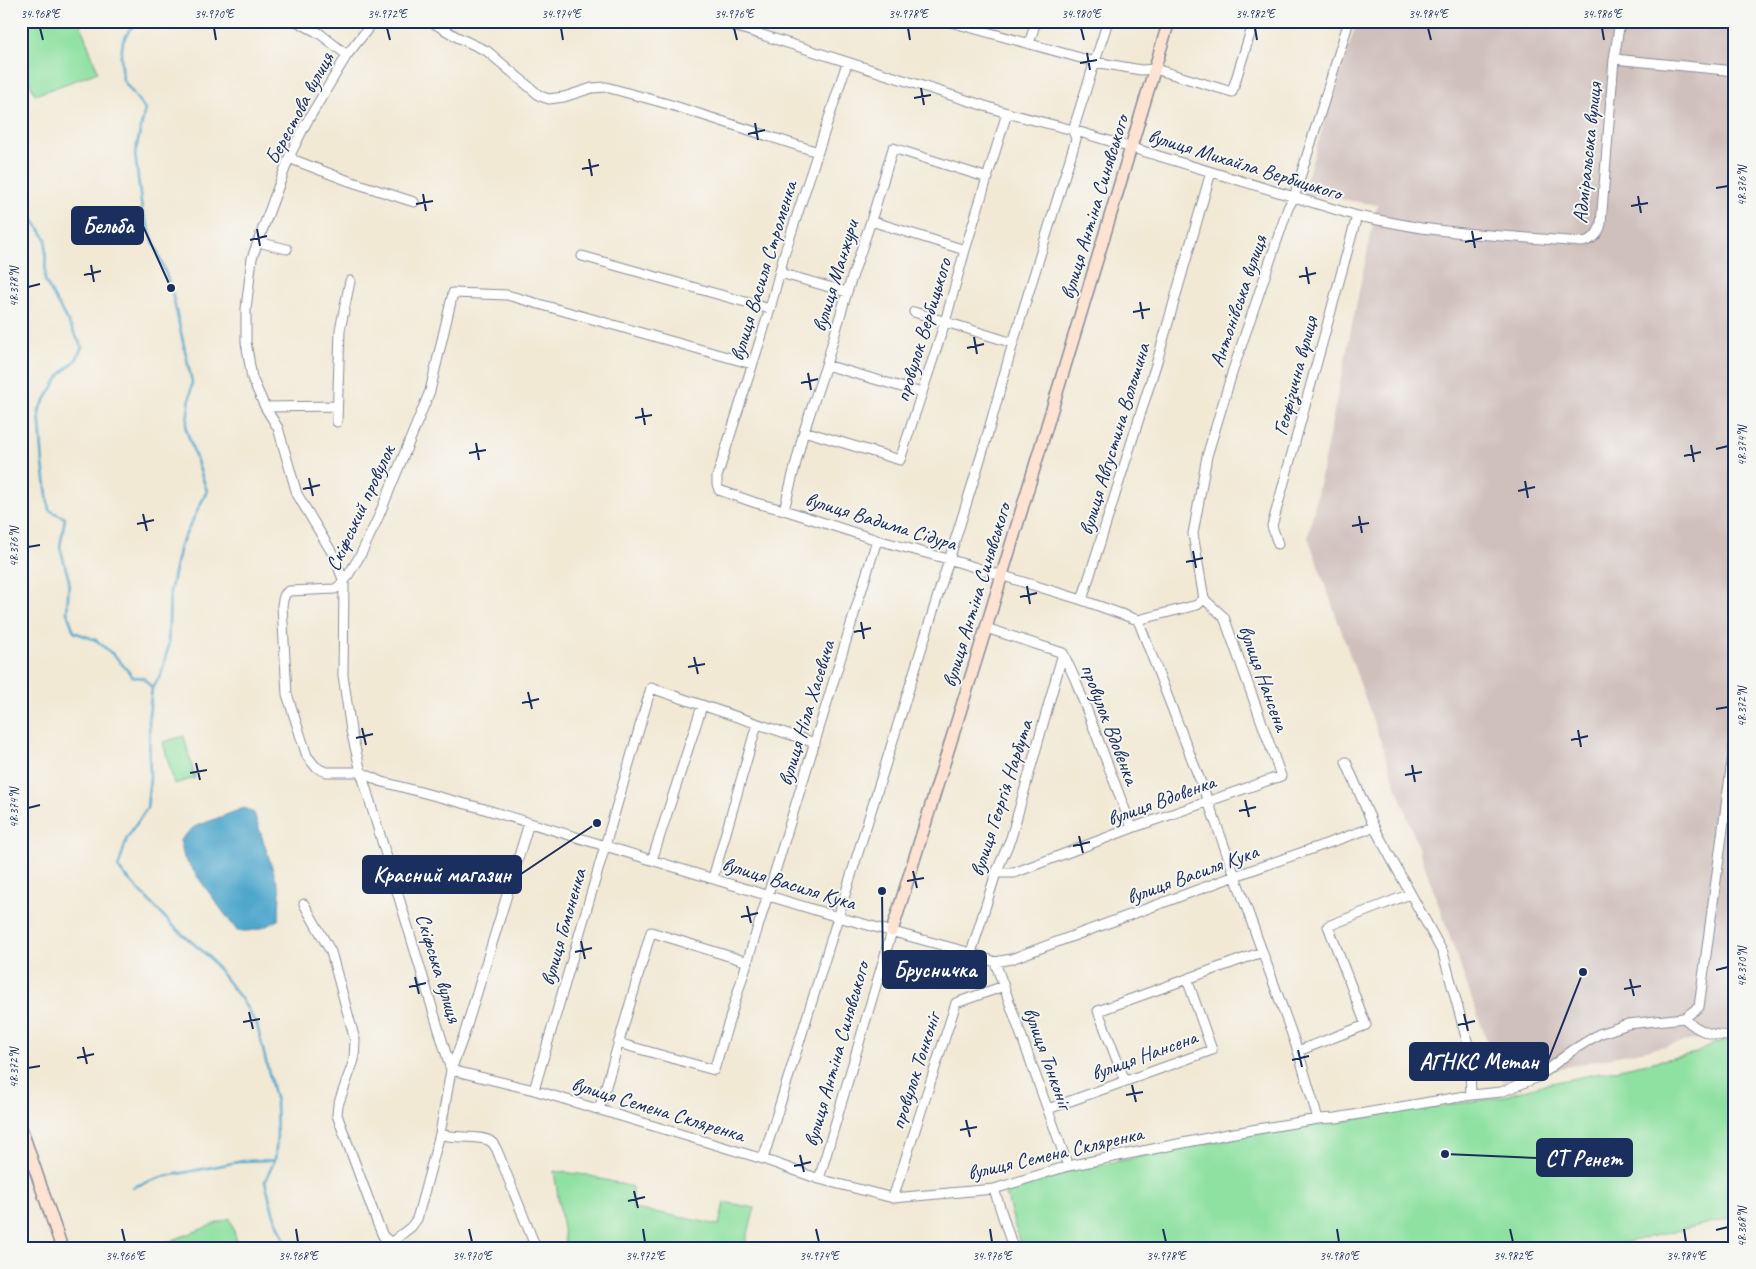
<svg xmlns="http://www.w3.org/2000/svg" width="1756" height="1269" viewBox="0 0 1756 1269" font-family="Caveat,sans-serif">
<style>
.industrial{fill:#d0c0bc}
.green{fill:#8fe1a1;stroke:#558880}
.water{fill:#50a7cc;stroke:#366b95}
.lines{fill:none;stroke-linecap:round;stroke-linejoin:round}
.stream{stroke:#50a7cc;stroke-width:2.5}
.street-casing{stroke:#868c9a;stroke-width:11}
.secondary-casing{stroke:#868c9a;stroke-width:14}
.street{stroke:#fff;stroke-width:9}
.secondary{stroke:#fee3d2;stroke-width:11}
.ticks{fill:none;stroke:#1b2f5e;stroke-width:2}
.labels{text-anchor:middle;stroke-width:4;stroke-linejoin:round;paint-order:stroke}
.street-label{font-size:21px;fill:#1b2f5e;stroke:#f6f6f2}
.leader{fill:none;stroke:#1b2f5e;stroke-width:2}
.callout-dot{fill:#1b2f5e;stroke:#f6f6f2;stroke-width:2}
.callout{fill:#1b2f5e;stroke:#1b2f5e;stroke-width:2}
.callout-label{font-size:22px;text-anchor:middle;font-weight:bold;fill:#fff}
.neatline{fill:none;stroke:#1b2f5e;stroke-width:2}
.ticks-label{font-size:12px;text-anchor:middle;fill:#1b2f5e}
</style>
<rect width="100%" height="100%" fill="#f6f6f2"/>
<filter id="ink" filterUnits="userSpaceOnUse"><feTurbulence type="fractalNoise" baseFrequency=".02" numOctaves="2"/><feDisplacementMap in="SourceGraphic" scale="10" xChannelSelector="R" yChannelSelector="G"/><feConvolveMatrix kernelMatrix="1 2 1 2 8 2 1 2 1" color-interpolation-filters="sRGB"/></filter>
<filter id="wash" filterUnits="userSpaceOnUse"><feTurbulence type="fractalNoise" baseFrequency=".0096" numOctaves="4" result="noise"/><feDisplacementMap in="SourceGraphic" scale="20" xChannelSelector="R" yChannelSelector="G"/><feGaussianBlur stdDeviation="1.12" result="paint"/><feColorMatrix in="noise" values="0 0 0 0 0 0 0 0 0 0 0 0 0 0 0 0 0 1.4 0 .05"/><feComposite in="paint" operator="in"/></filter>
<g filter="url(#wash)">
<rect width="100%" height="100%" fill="#f2e9d5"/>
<!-- industrial -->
<path class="industrial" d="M1357 21H1735V1031L1501 1081 1308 537 1377 205 1302 193Z"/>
<!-- green -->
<path class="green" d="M21 21H79L98 72 35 95 21 60Z
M184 736 195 778 174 784 163 742Z
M1735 1038V1217L1603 1248H1021L1005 1190 1071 1171 1241 1136 1501 1097 1542 1085 1696 1053 1715 1043Z
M554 1171 587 1175 632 1187 633 1209 665 1214 719 1225 724 1202 755 1208 744 1248H566Z
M230 1218 239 1248H166L165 1243Z"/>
<!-- water -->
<path class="water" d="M244 808 254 813 280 891 279 919C265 928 254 932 237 931L184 858 180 840 194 827Z"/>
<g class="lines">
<!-- stream -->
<path class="stream" d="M21 188 28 212 46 239 45 281 82 347 76 360 60 375 39 410 43 464 49 510 65 518 60 547 69 580 67 612 74 632 96 640 116 657 133 677 144 678 152 688 149 716 150 779 147 808 127 838 118 868 173 926 208 956 242 1000 257 1025 276 1102 277 1136 275 1160 265 1181 273 1212 288 1248
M152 688 161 675 168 648 170 592 180 546 207 491 186 429 192 382 171 288 142 210 135 154 145 109 123 80 121 56 123 41 130 29 141 21 167 23 174 21
M133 1187 162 1177 243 1161 275 1160"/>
</g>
</g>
<g filter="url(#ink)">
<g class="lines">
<!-- street casing -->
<g class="street-casing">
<path id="street" d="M296 21 319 33 347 55
M374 21 347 55 305 125 290 155 252 258 246 309V342L252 378 265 407 278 428 297 494 334 556 344 582 335 589 289 591C283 594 283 600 282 606L287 694 307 756 315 766 321 770 327 772H361L379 781 481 808 838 917 971 953 995 962 1011 959 1235 876 1374 827
M430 21 457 37 487 51 540 96 549 99 564 97 592 88 606 87 668 104 818 152
M705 21 728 24 1007 113 1073 130 1357 216 1421 228 1463 233 1582 242C1593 240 1598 235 1601 224L1614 59 1620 21
M947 21 1095 62 1141 70 1155 69 1232 92 1254 21
M1029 44 1036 21
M1614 59 1735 71
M847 63 784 255 770 309 717 477V484L719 490 756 503 784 510 877 540 948 559 1082 600 1138 620 1197 605 1204 599
M290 155 294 160 349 181 414 202
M871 221 965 250
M259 240 262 243 287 249
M582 256 770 309
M780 273 847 292
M914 312 1013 343
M826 365 922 393
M265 407 337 406
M337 422 340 330 350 281
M804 431 900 460 945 322 965 250 1007 113
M784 510 804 431 826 365 847 292 871 221 893 148 988 178
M1278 544 1272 526 1357 216
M1204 599 1193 534 1207 456 1233 370 1288 208 1294 197 1349 21
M1082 600 1158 358 1211 172
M1138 620 1208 801 1298 1051 1318 1119
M986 628 1063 653 1075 679 1132 828
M1346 762 1374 827 1443 953 1469 1048 1471 1095
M652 860 702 706
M996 873H1014L1132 828 1281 776 1224 617 1204 599
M713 878 757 724
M304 904 331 952 355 1040 354 1060 338 1105 337 1115 377 1222 383 1236 391 1243 394 1248
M971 953 996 873 1011 838 1063 653
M995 962 1068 1166
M1684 1018C1700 1033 1713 1036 1735 1036
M618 1043 714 1070 877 540
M1298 1051 1366 1025 1328 926 1410 894
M451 1070 534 1090 763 1159 819 1179 893 1198 994 1189 1068 1166 1228 1134 1318 1119 1336 1118 1471 1095 1501 1092 1536 1078 1573 1050 1599 1034 1628 1024 1684 1018 1699 1007 1735 739
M451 1070 464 1035 529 823
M1125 1081 1098 1011 1262 952
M534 1090 651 688 815 743
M1048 1109 1212 1050 1187 979
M599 1110 651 932 748 962
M440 1134C453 1139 480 1135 490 1141 495 1144 497 1150 499 1155L536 1248
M763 1159 984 447 1013 343 1076 139 1073 130 1108 21
M819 1179 892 931
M994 1189 1013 1248
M893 1198 956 1003 1004 986
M384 1248 411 1227 417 1219 440 1134 451 1070 361 772 351 731 343 675 344 582 361 554 378 518 430 391 453 293 507 295 752 364"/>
</g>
<!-- secondary casing -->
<g class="secondary-casing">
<path id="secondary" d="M892 931 986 628 1169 21
M21 1128 62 1248"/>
</g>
<!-- street -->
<use href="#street" class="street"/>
<!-- secondary -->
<use href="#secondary" class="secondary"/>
</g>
</g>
<!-- ticks -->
<path class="ticks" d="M40 28 43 40M214 28 216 40M387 28 390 40M561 28 563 40M734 28 737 40M908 28 910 40M1081 28 1084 40M1255 28 1257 40M1428 28 1431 40M1602 28 1604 40M1087 53 1090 70M1080 63 1097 60M921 88 924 105M914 98 931 95M755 123 758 140M748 134 765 130M589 159 592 176M582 169 599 165M1716 188 1728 186M423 194 426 211M1638 196 1641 213M416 204 433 201M1631 206 1648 203M257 229 260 246M1472 231 1475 248M250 240 267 236M1465 242 1482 238M91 265 94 282M1306 267 1309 284M84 275 101 271M1299 277 1316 273M28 287 40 284M1140 302 1143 319M1133 312 1150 309M974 337 977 354M967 348 984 344M808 373 811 390M801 383 818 379M642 408 645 425M635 418 652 415M476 443 479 460M1691 445 1694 462M1716 449 1728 446M469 453 486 450M1684 456 1701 452M309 478 313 496M1525 481 1528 498M303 489 320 485M1518 491 1535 487M143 514 147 531M1359 516 1362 533M137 524 154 520M1352 526 1369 523M28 547 40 545M1193 551 1196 568M1186 562 1203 558M1027 586 1030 604M1020 597 1037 593M861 622 864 639M854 632 871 628M694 657 698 674M688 667 705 664M528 692 532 709M522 703 539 699M1716 709 1728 707M362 728 366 745M1578 730 1581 747M356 738 373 734M1571 740 1588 736M196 763 200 780M1412 765 1415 782M190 773 207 770M1405 775 1422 772M1245 800 1249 817M28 808 40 805M1239 811 1256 807M1079 836 1083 853M1073 846 1090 842M913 871 917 888M907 881 924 878M747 906 751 923M741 917 758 913M581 941 585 959M575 952 592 948M1716 970 1728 967M415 977 419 994M1630 979 1634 996M409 987 426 983M1624 989 1641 986M249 1012 253 1029M1464 1014 1468 1031M243 1022 260 1019M1458 1025 1475 1021M83 1047 87 1064M1298 1050 1302 1067M77 1058 94 1054M1292 1060 1309 1056M28 1068 40 1066M1132 1085 1136 1102M1126 1095 1143 1092M966 1120 970 1137M960 1130 977 1127M800 1155 804 1172M794 1166 811 1162M634 1191 638 1208M628 1201 645 1197M122 1229 125 1242M296 1229 298 1242M469 1229 472 1242M643 1229 645 1242M816 1229 819 1242M990 1229 992 1242M1163 1229 1166 1242M1337 1229 1339 1242M1510 1229 1513 1242M1684 1229 1686 1242M1716 1230 1728 1227"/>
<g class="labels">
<!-- street labels -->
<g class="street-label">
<text transform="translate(299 108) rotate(-62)" y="7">Берестова вулиця</text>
<text transform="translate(1587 153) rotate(-84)" y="7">Адміральська вулиця</text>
<text transform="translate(1245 164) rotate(17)" y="7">вулиця Михайла Вербицького</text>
<text transform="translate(1094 207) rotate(-73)" y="7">вулиця Антіна Синявського</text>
<text transform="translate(763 271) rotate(-73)" y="7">вулиця Василя Строменка</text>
<text transform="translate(835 276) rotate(-73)" y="7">вулиця Манжури</text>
<text transform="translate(1238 301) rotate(-71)" y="7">Антонівська вулиця</text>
<text transform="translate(923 330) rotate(-73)" y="7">провулок Вербицького</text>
<text transform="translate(1295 376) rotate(-75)" y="7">Геофізична вулиця</text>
<text transform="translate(1114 439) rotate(-73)" y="7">вулиця Августина Волошина</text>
<text transform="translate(360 508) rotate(-65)" y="7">Скіфський провулок</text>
<text transform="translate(881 521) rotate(17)" y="7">вулиця Вадима Сідура</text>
<text transform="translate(976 595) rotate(-73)" y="7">вулиця Антіна Синявського</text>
<text transform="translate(1264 678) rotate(70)" y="7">вулиця Нансена</text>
<text transform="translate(806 713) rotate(-73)" y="7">вулиця Ніла Хасевича</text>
<text transform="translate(1110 724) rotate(69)" y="7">провулок Вдовенка</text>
<text transform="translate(1001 798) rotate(-72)" y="7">вулиця Георгія Нарбута</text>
<text transform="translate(1161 800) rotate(-20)" y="7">вулиця Вдовенка</text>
<text transform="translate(1192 874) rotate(-20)" y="7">вулиця Василя Кука</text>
<text transform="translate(789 883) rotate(17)" y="7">вулиця Василя Кука</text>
<text transform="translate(563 927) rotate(-74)" y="7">вулиця Гомоненка</text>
<text transform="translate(439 968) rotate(73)" y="7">Скіфська вулиця</text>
<text transform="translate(836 1054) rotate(-74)" y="7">вулиця Антіна Синявського</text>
<text transform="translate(1144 1055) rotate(-20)" y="7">вулиця Нансена</text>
<text transform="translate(1048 1058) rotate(70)" y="7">вулиця Тонконіг</text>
<text transform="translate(915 1071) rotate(-72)" y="7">провулок Тонконіг</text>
<text transform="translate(658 1109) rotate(17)" y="7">вулиця Семена Скляренка</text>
<text transform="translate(1055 1153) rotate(-13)" y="7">вулиця Семена Скляренка</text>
</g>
</g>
<!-- callouts -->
<path class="leader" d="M171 288L143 226M597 823L521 874M882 891L883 970M1583 972L1548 1061M1445 1154L1537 1158"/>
<g class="callout-dot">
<circle cx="171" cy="288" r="5"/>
<circle cx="597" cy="823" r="5"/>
<circle cx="882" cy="891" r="5"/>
<circle cx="1583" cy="972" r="5"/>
<circle cx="1445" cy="1154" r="5"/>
</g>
<g class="callout">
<rect x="72" y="207" width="71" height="37" rx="5"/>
<rect x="363" y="856" width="158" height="37" rx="5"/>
<rect x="883" y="951" width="103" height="37" rx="5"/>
<rect x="1410" y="1043" width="138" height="37" rx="5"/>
<rect x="1537" y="1139" width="95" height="37" rx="5"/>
</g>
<g class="callout-label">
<text x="108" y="233">Бельба</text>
<text x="442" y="882">Красний магазин</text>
<text x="935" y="977">Брусничка</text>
<text x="1479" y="1069">АГНКС Метан</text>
<text x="1584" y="1166">СТ Ренет</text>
</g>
<!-- margin -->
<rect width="1756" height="1269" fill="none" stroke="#f6f6f2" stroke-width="55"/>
<rect x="28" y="28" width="1700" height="1214" class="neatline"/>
<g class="ticks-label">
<text x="40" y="18">34.968°E</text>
<text x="214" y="18">34.970°E</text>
<text x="387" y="18">34.972°E</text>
<text x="561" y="18">34.974°E</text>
<text x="734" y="18">34.976°E</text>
<text x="908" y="18">34.978°E</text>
<text x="1081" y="18">34.980°E</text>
<text x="1255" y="18">34.982°E</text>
<text x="1428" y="18">34.984°E</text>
<text x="1602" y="18">34.986°E</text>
<text transform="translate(1742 186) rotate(-90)" y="4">48.376°N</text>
<text transform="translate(14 287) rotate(-90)" y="4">48.378°N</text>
<text transform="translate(1742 446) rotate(-90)" y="4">48.374°N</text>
<text transform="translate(14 547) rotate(-90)" y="4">48.376°N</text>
<text transform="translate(1742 707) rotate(-90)" y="4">48.372°N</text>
<text transform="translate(14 808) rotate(-90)" y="4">48.374°N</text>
<text transform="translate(1742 967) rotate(-90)" y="4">48.370°N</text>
<text transform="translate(14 1068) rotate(-90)" y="4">48.372°N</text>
<text transform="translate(1742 1227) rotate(-90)" y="4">48.368°N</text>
<text x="125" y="1260">34.966°E</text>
<text x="298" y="1260">34.968°E</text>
<text x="472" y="1260">34.970°E</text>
<text x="645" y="1260">34.972°E</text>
<text x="819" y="1260">34.974°E</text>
<text x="992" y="1260">34.976°E</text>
<text x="1166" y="1260">34.978°E</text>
<text x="1339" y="1260">34.980°E</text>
<text x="1513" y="1260">34.982°E</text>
<text x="1686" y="1260">34.984°E</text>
</g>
</svg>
